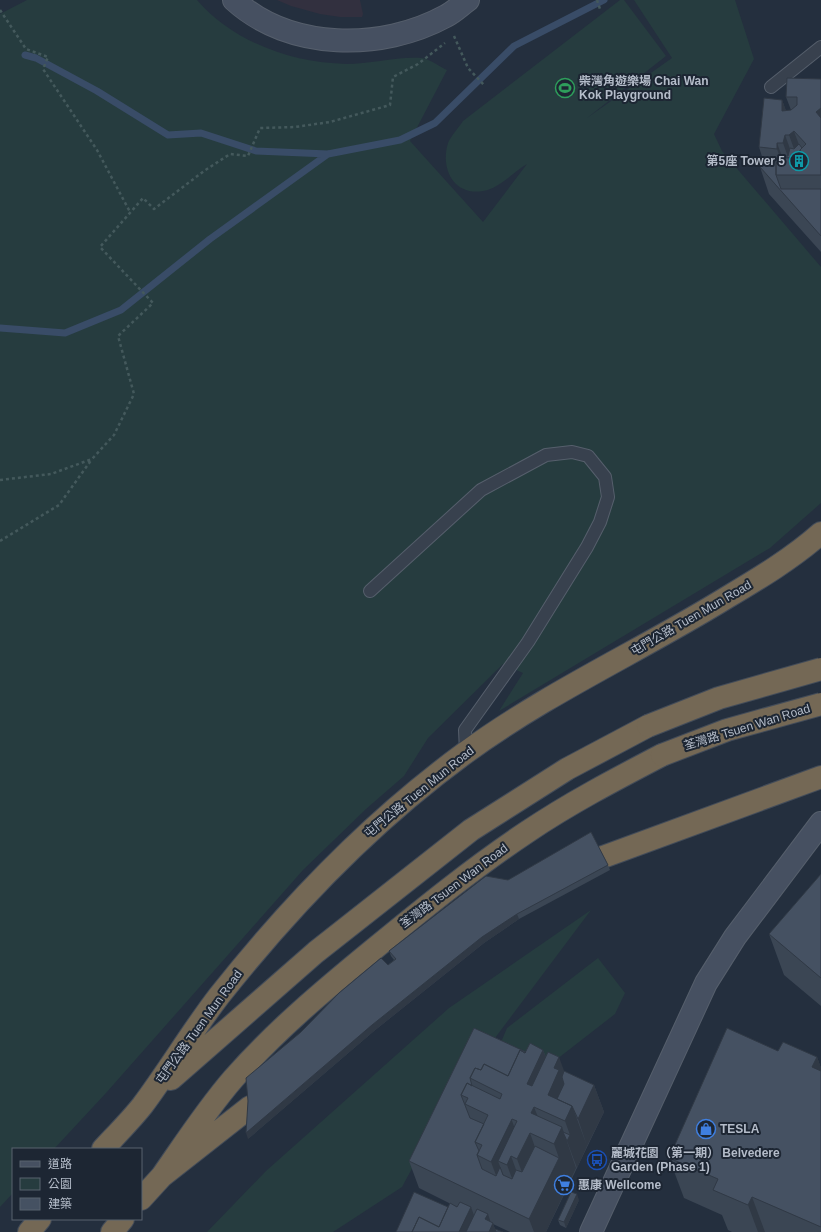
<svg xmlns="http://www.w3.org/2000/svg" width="821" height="1232" viewBox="0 0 821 1232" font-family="Arial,'Noto Sans TC',sans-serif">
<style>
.medical{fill:#32303f}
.green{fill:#263c3f}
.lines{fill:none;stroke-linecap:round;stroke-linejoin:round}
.stream{stroke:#394c67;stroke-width:7}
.lane-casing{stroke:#565f6c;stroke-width:14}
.secondary-casing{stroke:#565f6c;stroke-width:24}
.highway-casing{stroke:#434c59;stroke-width:24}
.path{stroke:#44595c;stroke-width:2.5;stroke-dasharray:3 3;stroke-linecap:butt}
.lane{stroke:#38414e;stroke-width:12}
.secondary{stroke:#465061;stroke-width:22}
.highway{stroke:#746855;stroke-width:22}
.highway-bridge-casing{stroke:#434c59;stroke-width:24;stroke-linecap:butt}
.highway-bridge{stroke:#746855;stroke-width:22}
.wall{fill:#3b4654}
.shaded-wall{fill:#303945}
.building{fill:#455162;stroke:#303945}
.labels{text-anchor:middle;stroke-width:4;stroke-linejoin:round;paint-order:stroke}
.poi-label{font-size:12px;font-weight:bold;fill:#b4bcc9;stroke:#1d2633;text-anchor:start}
.street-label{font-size:12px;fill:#b4bcc9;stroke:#1d2633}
</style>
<rect width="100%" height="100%" fill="#242f3e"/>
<!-- medical -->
<path class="medical" d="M277 0H360L363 14 362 17H340L320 14 291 6Z"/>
<!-- green -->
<path class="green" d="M27 0H197C233 42 292 63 346 64 371 64 398 56 422 58 430 59 440 67 447 70L410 141 483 222 527 164C513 172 500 188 483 191 454 196 440 169 448 143 451 136 459 127 463 121L620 0H624L666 56 587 118 672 58 634 0H735L754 59 714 134 722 151 821 267V503L770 548 499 711 523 673 503 664 428 738 404 776 366 809 303 870 106 1093 54 1149H13V1193L0 1207V14Z
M591 910 450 1098 402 1187 333 1232H207L266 1171 449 1008Z
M598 958 625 993 615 1014 534 1077 499 1047 507 1028Z"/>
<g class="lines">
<!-- stream -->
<path class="stream" d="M25 55 36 58 97 91 168 135 201 133 256 151 328 154 400 140 435 123 514 46 604 0
M0 328 65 333 121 310 210 239 328 154"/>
<!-- lane casing -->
<g class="lane-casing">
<path id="lane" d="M771 87 821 47
M370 591 481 490 546 455 572 452 588 456 605 477 608 497 600 522 587 547 528 642 465 730 466 752"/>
</g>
<!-- secondary casing -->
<g class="secondary-casing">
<path id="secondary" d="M234 0C290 51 382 51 446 16 454 12 461 5 468 0
M591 1232 706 983 735 937 821 823"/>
</g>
<!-- highway casing -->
<g class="highway-casing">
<path id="highway" d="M603 857 821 777
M171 1079 316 952 471 830 567 769 648 726
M103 1149C116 1135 130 1121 142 1106 169 1070 192 1031 219 996 291 905 372 821 465 753 547 693 640 651 726 598 758 579 793 558 821 533
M162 1176C185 1143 207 1109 233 1079 275 1031 324 990 374 949 424 908 473 868 527 832 570 803 616 779 662 755
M141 1199 162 1176 250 1107
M29 1232 40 1219
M112 1232 123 1219"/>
</g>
<!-- path -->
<path class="path" d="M597 0 600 9
M0 10 26 49 48 57 43 69 97 150 130 212
M454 36 468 68 485 86
M0 480 51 474 92 459 114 435 134 394 118 336 153 303 100 247 143 198 154 209 204 171 230 154 248 156 260 128 295 127 330 122 390 105 393 77 418 64 445 43
M0 541 59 505 92 459"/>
<!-- lane -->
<use href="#lane" class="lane"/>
<!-- secondary -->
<use href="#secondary" class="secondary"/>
<!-- highway -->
<use href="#highway" class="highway"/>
<!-- highway-bridge casing -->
<g class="highway-bridge-casing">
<path id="highway-bridge" d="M648 726 719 698 821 669
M662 755 727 730 821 704"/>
</g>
<!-- highway-bridge -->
<use href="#highway-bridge" class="highway-bridge"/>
</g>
<!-- wall -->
<path class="wall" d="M821 79V252L769 194 760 167 764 163 759 147 782 100 786 111 791 110 786 97Z
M608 865 610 870 519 919 484 943 374 1031 248 1139 388 965 394 960 391 956 389 951 508 880Z
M821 874V1006L784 975 769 934Z
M474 1028 526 1052 543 1050 546 1057 564 1071 594 1085 604 1112 546 1232H510L493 1224 495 1229 448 1207H457L419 1188 409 1161Z
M778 1051 817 1057 821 1068V1232H732L728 1230 722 1215 684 1198 669 1158Z
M579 1200 566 1228 560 1225 558 1220Z"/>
<!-- shaded-wall -->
<path class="shaded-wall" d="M782 100 806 163 802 171 789 135 782 111Z
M820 103 821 105V126L816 112Z
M785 135 798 171H793L783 143Z
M777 143 789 175H786L777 149Z
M517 914 519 919 484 943 374 1031 248 1139 246 1133 372 1025 482 937Z
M543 1050 551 1070 554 1068 559 1057 574 1098 571 1103 587 1146 577 1168 567 1141 570 1135 565 1121 513 1089Z
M817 1057 821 1068V1091L812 1067Z
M594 1085 604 1112 587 1146 578 1119Z
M507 1107 519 1140 530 1133 544 1173 532 1199 517 1159 511 1156 526 1197 522 1205 507 1165 498 1161 510 1193 506 1202 491 1162Z
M534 1107 543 1130 531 1113Z
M562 1127 576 1168 546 1232H534L529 1219 559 1158 554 1144Z
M577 1194 579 1200 566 1228 564 1222Z
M752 1197 765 1232H758L748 1205Z
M471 1207 480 1232H459Z
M488 1214 492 1226 493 1223 496 1232H489L485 1219Z"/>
<!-- building -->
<path class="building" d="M787 78 821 79V108L816 112 821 118V175H776V163H785V158L800 157V150L806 144 794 131 789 135H785L783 143H777V149L759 147 764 98 782 100V111L791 110 797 105V97H786Z
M799 144 802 148 800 150V157L785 158V163H776V175L781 189H821V236L760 167 766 161 782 163V156H788L790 148 794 149Z
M591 832 608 865 517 914 482 937 372 1025 246 1133 248 1101 246 1078 301 1032 339 993 381 958 388 965 396 959 389 951 486 876 508 880Z
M821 874V978L769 934Z
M474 1028 526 1052 525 1053 520 1050 508 1076 484 1064 481 1070 475 1068 470 1078 472 1086 467 1083 461 1095 470 1118 484 1124 475 1142 479 1151 477 1155 482 1169 496 1176 500 1167 503 1175 512 1179 516 1170 522 1172 535 1146 559 1158 529 1219 409 1161Z
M727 1028 778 1051 783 1042 817 1057 812 1067 821 1071V1227L752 1197 748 1205 713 1190 718 1179 669 1158Z
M530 1043 543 1050 527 1084 532 1086 548 1052 559 1057 554 1068 559 1070 548 1095 572 1106 565 1121 534 1107 531 1113 562 1127 554 1144 530 1133 517 1159 511 1156 507 1165 498 1161 517 1121 512 1119 491 1162 477 1155 482 1145 475 1142 488 1115 465 1104 468 1098 461 1095 467 1083 500 1099 502 1094 470 1078 475 1068 481 1070 484 1064 508 1076 520 1050 525 1053Z
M564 1071 594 1085 578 1119 572 1106 557 1099 564 1084 562 1077Z
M563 1132 570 1135 567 1141Z
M414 1192 448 1207 439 1227 419 1217 412 1232H396Z
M571 1192 577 1194 564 1222 558 1220Z
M460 1202 471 1207 459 1232H412L419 1217 439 1227 450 1203 457 1207Z
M477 1209 488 1214 485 1219 493 1223 489 1232H466Z
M495 1229 503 1232H496Z"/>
<!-- icons -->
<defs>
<g id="stadium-ring" transform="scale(1)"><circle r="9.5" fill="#1d2633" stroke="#2e9e5b" stroke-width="1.5"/><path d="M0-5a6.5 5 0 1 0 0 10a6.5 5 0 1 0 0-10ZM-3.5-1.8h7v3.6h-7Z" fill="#2e9e5b"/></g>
<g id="building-ring" transform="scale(1)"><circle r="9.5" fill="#1d2633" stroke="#0f9aa8" stroke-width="1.5"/><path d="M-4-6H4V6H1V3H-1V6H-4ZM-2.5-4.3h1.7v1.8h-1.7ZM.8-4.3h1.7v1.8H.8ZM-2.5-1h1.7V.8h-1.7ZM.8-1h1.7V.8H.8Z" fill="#0f9aa8"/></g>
<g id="shop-ring" transform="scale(1)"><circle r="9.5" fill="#1d2633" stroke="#3f7fe0" stroke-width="1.5"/><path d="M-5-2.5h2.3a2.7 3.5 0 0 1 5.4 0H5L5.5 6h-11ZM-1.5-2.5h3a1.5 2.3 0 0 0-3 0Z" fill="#3f7fe0"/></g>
<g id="bus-ring" transform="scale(1)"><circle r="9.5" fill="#1d2633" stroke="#1a4fb4" stroke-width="1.5"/><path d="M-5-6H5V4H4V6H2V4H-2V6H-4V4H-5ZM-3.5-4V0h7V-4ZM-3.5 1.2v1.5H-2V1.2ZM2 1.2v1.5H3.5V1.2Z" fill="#1a4fb4"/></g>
<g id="supermarket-ring" transform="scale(1)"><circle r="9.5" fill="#1d2633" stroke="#3f7fe0" stroke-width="1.5"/><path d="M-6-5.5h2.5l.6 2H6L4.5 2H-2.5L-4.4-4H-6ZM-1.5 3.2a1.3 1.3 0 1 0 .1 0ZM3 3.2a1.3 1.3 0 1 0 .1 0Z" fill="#3f7fe0"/></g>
</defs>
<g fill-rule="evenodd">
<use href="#stadium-ring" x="565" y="88"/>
<use href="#building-ring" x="799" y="161"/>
<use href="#shop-ring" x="706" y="1129"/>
<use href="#bus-ring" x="597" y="1160"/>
<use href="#supermarket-ring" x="564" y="1185"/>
</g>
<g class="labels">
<!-- poi labels -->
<g class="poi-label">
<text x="579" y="85">柴灣角遊樂場 Chai Wan<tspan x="579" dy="14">Kok Playground</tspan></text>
<text x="785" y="165" text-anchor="end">第5座 Tower 5</text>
<text x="720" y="1133">TESLA</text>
<text x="611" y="1157">麗城花園（第一期） Belvedere<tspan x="611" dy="14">Garden (Phase 1)</tspan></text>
<text x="578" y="1189">惠康 Wellcome</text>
</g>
<!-- street labels -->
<g class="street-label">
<text transform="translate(691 618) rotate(-30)" y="4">屯門公路 Tuen Mun Road</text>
<text transform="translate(747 727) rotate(-17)" y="4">荃灣路 Tsuen Wan Road</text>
<text transform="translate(419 792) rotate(-39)" y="4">屯門公路 Tuen Mun Road</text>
<text transform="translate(454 886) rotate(-37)" y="4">荃灣路 Tsuen Wan Road</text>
<text transform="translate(199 1027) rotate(-54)" y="4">屯門公路 Tuen Mun Road</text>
</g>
</g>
<!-- legend -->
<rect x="12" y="1148" width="130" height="72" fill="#1d2633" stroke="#59626f"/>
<rect x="20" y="1161" width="20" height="6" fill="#465061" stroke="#59626f"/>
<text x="48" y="1168" font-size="12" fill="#b4bcc9">道路</text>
<rect x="20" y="1178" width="20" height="12" fill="#263c3f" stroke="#59626f"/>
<text x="48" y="1188" font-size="12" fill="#b4bcc9">公園</text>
<rect x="20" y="1198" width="20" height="12" fill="#455162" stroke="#59626f"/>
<text x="48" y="1208" font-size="12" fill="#b4bcc9">建築</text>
</svg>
